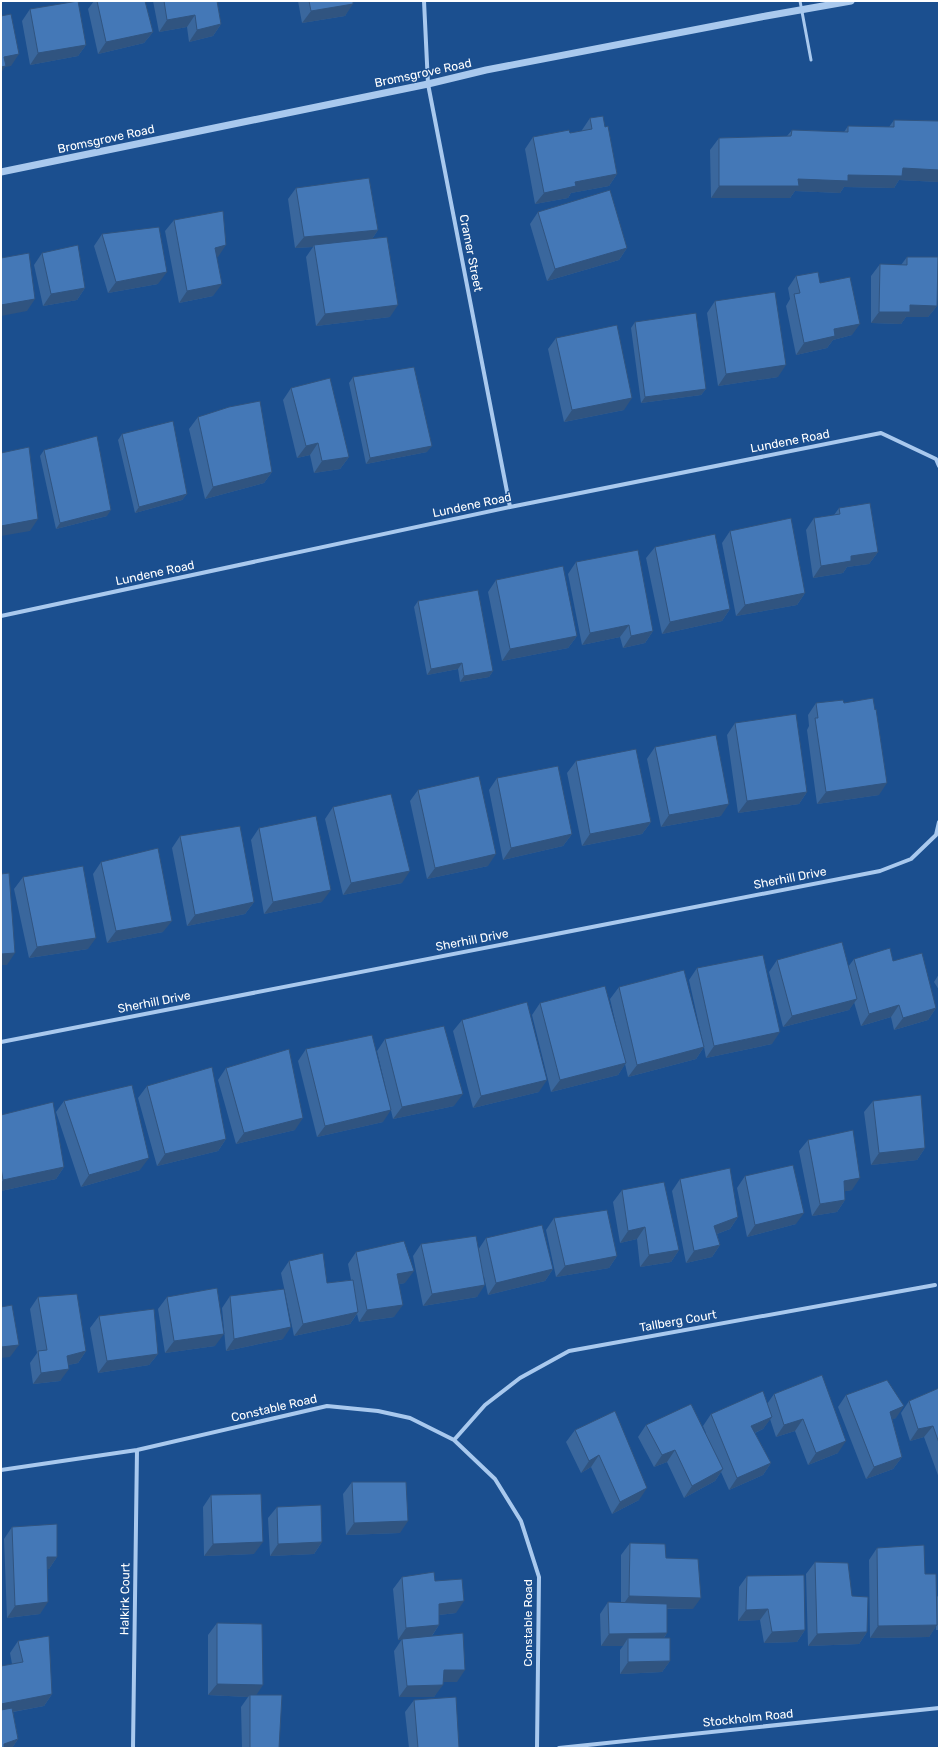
<svg xmlns="http://www.w3.org/2000/svg" width="940" height="1749" viewBox="0 0 940 1749" font-family="Rubik,sans-serif">
<style>
.lines{fill:none;stroke-linecap:round;stroke-linejoin:round}
.service{stroke:#a9c9ee;stroke-width:3}
.minor{stroke:#a9c9ee;stroke-width:4}
.tertiary{stroke:#a9c9ee;stroke-width:7}
.wall{fill:#3a679d}
.shaded-wall{fill:#305480}
.building{fill:#4478b7;stroke:#305480}
.labels{text-anchor:middle;stroke-width:3;stroke-linejoin:round;paint-order:stroke}
.street-label{font-size:12px;fill:#fff;stroke:#1b4f8f}
</style>
<rect width="100%" height="100%" fill="#1b4f8f"/>
<g class="lines">
<!-- service -->
<path class="service" d="M800 1 811 60"/>
<!-- minor -->
<path class="minor" d="M424 1 428 84 510 507
M1 616 510 507 881 433 936 459 939 466
M1 1042 880 871 911 859 936 835 939 822
M454 1440 485 1405 520 1378 569 1351 935 1285
M1 1470 137 1450 327 1406 378 1411 410 1418 454 1440 495 1479 521 1521 539 1577 537 1748
M133 1748 137 1450
M559 1748 939 1708"/>
<!-- tertiary -->
<path class="tertiary" d="M1 172 428 84 486 70 766 16 851 1"/>
</g>
<!-- wall -->
<path class="wall" d="M94 1H145L153 32 144 43 98 54 88 9Z
M153 1H217L221 24 213 36 189 42 187 27 159 32Z
M298 1H353L345 16 302 23Z
M30 9 86 45 78 56 30 65 22 21Z
M590 118 605 127 617 174 609 186 571 193 568 198 535 204 525 149 533 137 570 133 582 131V130Z
M894 120 939 121V182L899 180 894 188 844 187 840 193 795 191 790 198H711L710 150 719 138 787 136 792 130 844 132 848 126 889 127Z
M296 188 378 230 372 239 390 317 316 326 306 257 313 247 295 248 288 199Z
M538 212 627 248 619 260 547 281 530 224Z
M174 220 218 257H216L213 296 179 303 165 231Z
M102 234 158 284 108 293 94 246Z
M42 253 85 288 77 300 43 306 34 265Z
M907 257 937 306 928 317H906L901 324 871 323V276L880 264 901 265Z
M796 276 820 283 852 335 833 340 827 348 796 355 786 306 790 299 788 288Z
M715 301 778 377 718 386 707 313Z
M635 322 706 389 701 395 641 403 631 328Z
M556 338 624 410 564 422 548 349Z
M353 377 427 452 366 464 349 383Z
M291 388 349 457 340 469 314 473 310 455 297 458 283 400Z
M198 417 272 472 264 483 205 499 189 429Z
M122 434 187 494 182 500 135 513 118 440Z
M44 450 107 516 56 529 40 456Z
M839 508 878 552 869 564 847 567 843 573 813 578 806 530 814 518 834 515Z
M730 531 805 593 797 605 736 616 722 543Z
M655 547 730 609 722 621 662 634 646 558Z
M576 562 653 631 645 643 623 648 620 637 582 645 568 574Z
M496 580 577 636 568 648 502 661 488 592Z
M418 601 493 671 489 677 460 682 458 669 427 675 414 607Z
M816 703 879 795 817 804 807 730 809 726 808 715Z
M735 723 807 792 799 804 738 813 727 735Z
M655 747 721 816 661 827 647 759Z
M576 761 651 822 642 834 582 846 567 773Z
M497 778 572 834 563 846 503 860 489 790Z
M418 790 488 866 427 879 410 801Z
M333 807 402 883 343 895 325 819Z
M259 828 322 902 264 914 251 840Z
M180 836 254 902 245 914 187 926 172 848Z
M101 862 163 932 107 943 93 874Z
M23 877 88 949 29 958 14 889Z
M854 959 893 961 936 1008 928 1020 894 1030 891 1017 861 1026 854 1002 849 1010 783 1027 769 972 777 960 848 967Z
M697 968 772 1044 706 1058 704 1047 696 1059 628 1077 625 1064 618 1075 551 1092 532 1015 540 1003 621 1046 610 999 619 987 703 1043 689 980Z
M939 974V990L934 982Z
M462 1020 539 1092 473 1108 453 1031Z
M385 1039 454 1106 393 1119 377 1051Z
M306 1049 383 1122 317 1137 298 1061Z
M226 1068 295 1130 236 1144 218 1080Z
M147 1086 226 1139 218 1151 157 1166 138 1098Z
M64 1101 140 1170 81 1187 56 1112Z
M873 1101 925 1148 917 1160 871 1165 864 1112Z
M1 1115 64 1167 56 1179 1 1191Z
M808 1140 852 1190 845 1191V1200L837 1212 812 1216 799 1151Z
M745 1176 796 1224 747 1237 737 1188Z
M680 1179 738 1217 730 1229 717 1234 720 1245 712 1257 686 1263 672 1191Z
M622 1190 679 1250 671 1262 640 1267 637 1239 620 1243 613 1202Z
M554 1218 617 1256 609 1268 556 1277 546 1230Z
M486 1238 553 1269 545 1281 488 1295 484 1277 477 1297 423 1306 413 1256 421 1244 478 1250Z
M356 1252 405 1283 399 1284 394 1317 359 1322 357 1314 350 1324 294 1336 281 1273 289 1261 327 1283 351 1280 348 1264Z
M230 1296 283 1339 226 1351 222 1308Z
M38 1297 86 1351 78 1363 68 1365 60 1381 33 1384 30 1363 37 1353 30 1309Z
M167 1297 215 1346 165 1353 158 1309Z
M99 1316 158 1354 149 1365 98 1373 90 1328Z
M822 1375 838 1453 808 1465 795 1431 776 1437 770 1419 763 1429 755 1433 771 1463 763 1475 729 1490 721 1472 715 1481 684 1498 667 1462 654 1467 638 1437 646 1425 706 1433 703 1426 711 1414 767 1404 774 1394Z
M939 1388V1478L924 1437 910 1441 901 1413 909 1401Z
M846 1395 896 1418 892 1419 902 1457 893 1469 866 1479 838 1407Z
M615 1411 639 1500 612 1514 591 1467 581 1473 566 1442 575 1430Z
M352 1482 400 1533 346 1535 343 1494Z
M211 1495 254 1554 204 1556 203 1507Z
M277 1507 322 1542 314 1554 270 1556 268 1518Z
M12 1527 57 1557 49 1569H47L40 1614 7 1618 4 1539Z
M630 1543 666 1558 693 1609H667V1633L664 1638 670 1661 662 1672 620 1674V1650L623 1646H601L600 1614 608 1602 621 1603V1555Z
M877 1548 925 1574 937 1597 939 1594V1630H936V1626L929 1637 870 1638 869 1560Z
M815 1562 852 1596 867 1632 859 1644 808 1646 806 1574Z
M747 1576 805 1630 797 1642 764 1643 760 1620 738 1621 739 1587Z
M402 1577 435 1581 456 1613 439 1615V1625L432 1636 457 1682H443L434 1697H399L394 1651 402 1639 398 1640 393 1589Z
M217 1623 256 1695 279 1748H242L241 1707 248 1697 208 1695V1635Z
M18 1641 52 1694 44 1706 13 1712 18 1739 12 1748H1L12 1664 10 1653Z
M414 1700 459 1748H409L405 1712Z"/>
<!-- shaded-wall -->
<path class="shaded-wall" d="M353 4 345 16 302 23 311 11Z
M195 15 187 27 159 32 167 20Z
M221 24 213 36 189 42 197 30Z
M153 32 144 43 98 54 106 42Z
M86 45 78 56 30 65 38 53Z
M19 54 11 66 5 67 1 73V61L4 57Z
M903 168 939 170V182L899 180 894 188 844 187 840 193 795 191 790 198H711L719 186 848 175Z
M617 174 609 186 571 193 568 198 535 204 544 193 575 182Z
M378 230 370 242 314 245 313 247 295 248 304 237Z
M226 245 218 257 206 260 215 248Z
M627 248 619 260 547 281 555 269Z
M167 272 158 284 108 293 116 282Z
M222 284 213 296 179 303 187 291Z
M85 288 77 300 43 306 51 294Z
M35 299 27 311 1 316V305Z
M398 305 390 317 316 326 325 314Z
M910 305 937 306 928 317H906L901 324 871 323 879 312Z
M860 324 852 335 833 340 827 348 796 355 804 343 834 329Z
M786 365 778 377 718 386 726 374Z
M706 389 701 395 641 403 645 397Z
M632 398 624 410 564 422 572 410Z
M318 443 310 455 297 458 306 446Z
M432 446 427 452 366 464 370 458Z
M349 457 340 469 314 473 322 461Z
M272 472 264 483 205 499 213 487Z
M187 494 182 500 135 513 139 507Z
M111 510 107 516 56 529 60 523Z
M38 519 30 531 1 536V526Z
M878 552 869 564 847 567 843 573 813 578 821 566 851 556Z
M805 593 797 605 736 616 745 605Z
M730 609 722 621 662 634 670 622Z
M629 625 620 637 582 645 590 633Z
M653 631 645 643 623 648 631 636Z
M577 636 568 648 502 661 510 649Z
M462 663 458 669 427 675 431 669Z
M493 671 489 677 460 682 464 676Z
M887 783 879 795 817 804 826 792Z
M807 792 799 804 738 813 747 801Z
M729 804 721 816 661 827 669 815Z
M651 822 642 834 582 846 590 834Z
M572 834 563 846 503 860 511 848Z
M496 854 488 866 427 879 435 868Z
M410 871 402 883 343 895 351 883Z
M331 890 322 902 264 914 273 902Z
M254 902 245 914 187 926 195 915Z
M172 921 163 932 107 943 116 931Z
M96 938 88 949 29 958 37 947Z
M15 953 7 965H1V954Z
M857 999 849 1010 783 1027 792 1016Z
M899 1005 891 1017 861 1026 869 1014Z
M936 1008 928 1020 894 1030 903 1018Z
M780 1032 772 1044 706 1058 714 1046Z
M704 1047 696 1059 628 1077 637 1065Z
M626 1063 618 1075 551 1092 560 1080Z
M547 1080 539 1092 473 1108 481 1096Z
M463 1094 454 1106 393 1119 402 1107Z
M391 1110 383 1122 317 1137 325 1126Z
M303 1118 295 1130 236 1144 244 1133Z
M226 1139 218 1151 157 1166 165 1154Z
M925 1148 917 1160 871 1165 879 1153Z
M149 1158 140 1170 81 1187 89 1175Z
M64 1167 56 1179 1 1191V1183L3 1180Z
M860 1178 852 1190 836 1193 844 1181Z
M845 1200 837 1212 812 1216 820 1204Z
M804 1213 796 1224 747 1237 755 1225Z
M738 1217 730 1229 706 1238 714 1226Z
M645 1227 637 1239 620 1243 628 1231Z
M720 1245 712 1257 686 1263 694 1251Z
M679 1250 671 1262 640 1267 649 1255Z
M617 1256 609 1268 556 1277 565 1266Z
M553 1269 545 1281 488 1295 496 1283Z
M414 1271 405 1283 389 1286 397 1274Z
M485 1285 477 1297 423 1306 432 1294Z
M403 1305 394 1317 359 1322 367 1310Z
M358 1312 350 1324 294 1336 303 1324Z
M291 1327 283 1339 226 1351 234 1339Z
M224 1334 215 1346 165 1353 174 1341Z
M19 1345 10 1357 1 1358V1347Z
M86 1351 78 1363 59 1367 67 1356Z
M158 1354 149 1365 98 1373 107 1361Z
M69 1369 60 1381 33 1384 41 1373Z
M904 1406 896 1418 881 1424 890 1412Z
M772 1417 763 1429 743 1438 751 1426Z
M803 1419 795 1431 776 1437 784 1425Z
M933 1426 924 1437 910 1441 918 1429Z
M846 1441 838 1453 808 1465 816 1453Z
M675 1450 667 1462 654 1467 662 1455Z
M599 1455 591 1467 581 1473 589 1461Z
M902 1457 893 1469 866 1479 874 1467Z
M771 1463 763 1475 729 1490 737 1478Z
M723 1469 715 1481 684 1498 692 1486Z
M647 1488 639 1500 612 1514 620 1502Z
M408 1521 400 1533 346 1535 354 1523Z
M263 1542 254 1554 204 1556 213 1544Z
M322 1542 314 1554 270 1556 278 1544Z
M47 1557H57L49 1569H38Z
M629 1596 701 1598 693 1609 621 1608Z
M464 1601 456 1613 430 1616 439 1604Z
M48 1602 40 1614 7 1618 15 1606Z
M768 1609 760 1620 738 1621 746 1610Z
M439 1625 431 1637 398 1640 406 1628Z
M937 1625 929 1637 870 1638 878 1626Z
M805 1630 797 1642 764 1643 772 1632Z
M867 1632 859 1644 808 1646 817 1634Z
M667 1633 659 1645 628 1638 623 1646H601L609 1634Z
M670 1661 662 1672 620 1674 628 1662Z
M444 1670H465L457 1682H435Z
M217 1684 263 1685 255 1697 250 1695 248 1697 208 1695Z
M443 1685 434 1697H399L407 1686Z
M52 1694 44 1706 1 1714V1704Z
M18 1739 12 1748H1L4 1744Z"/>
<!-- building -->
<path class="building" d="M78 1 86 45 38 53 30 9Z
M97 1H145L153 32 106 42Z
M164 1H217L221 24 197 30 195 15 167 20Z
M309 1H353V4L311 11Z
M11 14 19 54 4 57 6 66 1 67V16Z
M603 116 605 127 608 126 617 174 575 182 576 186 544 193 533 137 569 130 570 133 592 129 590 118Z
M894 120 939 121V170L903 168 902 176 848 175V181L798 179 799 186H719V138L791 136 792 130 848 132V126L894 127Z
M369 178 378 230 304 237 296 188Z
M610 190 627 248 555 269 538 212Z
M223 211 226 245 215 248 222 284 187 291 174 220Z
M159 227 167 272 116 282 102 234Z
M387 237 398 305 325 314 314 245Z
M78 245 85 288 51 294 42 253Z
M29 253 35 299 1 305V258Z
M907 257H938L937 306 910 305V312H879L880 264 907 265Z
M818 272 820 283 850 277 860 324 834 329 835 336 804 343 794 294 800 293 796 276Z
M775 292 786 365 726 374 715 301Z
M696 313 706 389 645 397 635 322Z
M617 325 632 398 572 410 556 338Z
M414 367 432 446 370 458 353 377Z
M330 378 349 457 322 461 318 443 306 446 291 388Z
M260 401 272 472 213 487 198 417 229 407Z
M173 421 187 494 139 507 122 434Z
M97 436 111 510 60 523 44 450Z
M29 447 38 519 1 526V453Z
M870 503 878 552 851 556V561L821 566 814 518 840 514 839 508Z
M791 518 805 593 745 605 730 531Z
M715 534 730 609 670 622 655 547Z
M638 550 653 631 631 636 629 625 590 633 576 562Z
M563 566 577 636 510 649 496 580Z
M478 590 493 671 464 676 462 663 431 669 418 601Z
M873 698 875 710 876 709 887 783 826 792 815 718H818L816 703 843 700 844 703Z
M796 714 807 792 747 801 735 723Z
M716 735 729 804 669 815 655 747Z
M636 749 651 822 590 834 576 761Z
M558 766 572 834 511 848 497 778Z
M479 776 496 854 435 868 418 790Z
M391 794 410 871 351 883 333 807Z
M316 816 331 890 273 902 259 828Z
M240 826 254 902 195 915 180 836Z
M158 848 172 921 116 931 101 862Z
M83 866 96 938 37 947 23 877Z
M9 873 15 953 1 954V874Z
M842 942 857 999 792 1016 777 960Z
M890 948 893 961 922 953 936 1008 903 1018 899 1005 869 1014 854 959Z
M763 955 780 1032 714 1046 697 968Z
M684 970 704 1047 637 1065 619 987Z
M605 986 626 1063 560 1080 540 1003Z
M527 1002 547 1080 481 1096 462 1020Z
M444 1026 463 1094 402 1107 385 1039Z
M372 1035 391 1110 325 1126 306 1049Z
M289 1049 303 1118 244 1133 226 1068Z
M212 1067 226 1139 165 1154 147 1086Z
M132 1085 149 1158 89 1175 64 1101Z
M921 1095 925 1148 879 1153 873 1101Z
M53 1102 64 1167 3 1180 1 1168V1115Z
M853 1130 860 1178 844 1181 845 1200 820 1204 808 1140Z
M793 1165 804 1213 755 1225 745 1176Z
M730 1168 738 1217 714 1226 720 1245 694 1251 680 1179Z
M664 1182 679 1250 649 1255 645 1227 628 1231 622 1190Z
M607 1210 617 1256 565 1266 554 1218Z
M542 1225 553 1269 496 1283 486 1238Z
M476 1236 485 1285 432 1294 421 1244Z
M404 1241 414 1271 397 1274 403 1305 367 1310 356 1252Z
M323 1253 327 1283 353 1280 358 1312 303 1324 289 1261Z
M217 1288 224 1334 174 1341 167 1297Z
M284 1289 291 1327 234 1339 230 1296Z
M77 1294 86 1351 67 1356 69 1369 41 1373 38 1351 47 1350 38 1297Z
M12 1305 19 1345 1 1347V1307Z
M154 1309 158 1354 107 1361 99 1316Z
M822 1375 846 1441 816 1453 803 1419 784 1425 774 1394Z
M887 1380 904 1406 890 1412 902 1457 874 1467 846 1395Z
M939 1388V1443L933 1426 918 1429 909 1401Z
M763 1391 772 1417 751 1426 771 1463 737 1478 711 1414Z
M691 1404 723 1469 692 1486 675 1450 662 1455 646 1425Z
M615 1411 647 1488 620 1502 599 1455 589 1461 575 1430Z
M352 1482H406L408 1521 354 1523Z
M261 1494 263 1542 213 1544 211 1495Z
M321 1505 322 1542 278 1544 277 1507Z
M57 1524V1557H47L48 1602 15 1606 12 1527Z
M630 1543 665 1544 666 1558 698 1559 701 1598 629 1596Z
M924 1545 925 1574H936L937 1625 878 1626 877 1548Z
M815 1562 848 1563 852 1596 868 1597 867 1632 817 1634Z
M434 1572 435 1581 462 1579 464 1601 439 1604V1625L406 1628 402 1577Z
M804 1575 805 1630 772 1632 768 1609 746 1610 747 1576Z
M608 1602 667 1604V1633L609 1634Z
M217 1623 262 1624 263 1685 217 1684Z
M463 1633 465 1670H444L443 1685 407 1686 402 1639Z
M49 1636 52 1694 1 1704V1666L23 1662 18 1641Z
M628 1638H670V1661L628 1662Z
M250 1695H282L279 1748H250Z
M456 1697 459 1748H418L414 1700Z
M12 1708 18 1739 4 1744V1748H1V1710Z"/>
<g class="labels">
<!-- street labels -->
<g class="street-label">
<text transform="translate(423 73) rotate(-12)" y="4">Bromsgrove Road</text>
<text transform="translate(106 139) rotate(-12)" y="4">Bromsgrove Road</text>
<text transform="translate(471 253) rotate(79)" y="4">Cramer Street</text>
<text transform="translate(790 441) rotate(-11)" y="4">Lundene Road</text>
<text transform="translate(472 505) rotate(-12)" y="4">Lundene Road</text>
<text transform="translate(155 573) rotate(-12)" y="4">Lundene Road</text>
<text transform="translate(790 878) rotate(-11)" y="4">Sherhill Drive</text>
<text transform="translate(472 940) rotate(-11)" y="4">Sherhill Drive</text>
<text transform="translate(154 1002) rotate(-11)" y="4">Sherhill Drive</text>
<text transform="translate(678 1321) rotate(-10)" y="4">Tallberg Court</text>
<text transform="translate(274 1408) rotate(-13)" y="4">Constable Road</text>
<text transform="translate(125 1599) rotate(-89)" y="4">Halkirk Court</text>
<text transform="translate(528 1623) rotate(-90)" y="4">Constable Road</text>
<text transform="translate(748 1718) rotate(-6)" y="4">Stockholm Road</text>
</g>
</g>
<!-- border -->
<rect width="940" height="1749" fill="none" stroke="#ffffff" stroke-width="4"/>
</svg>
